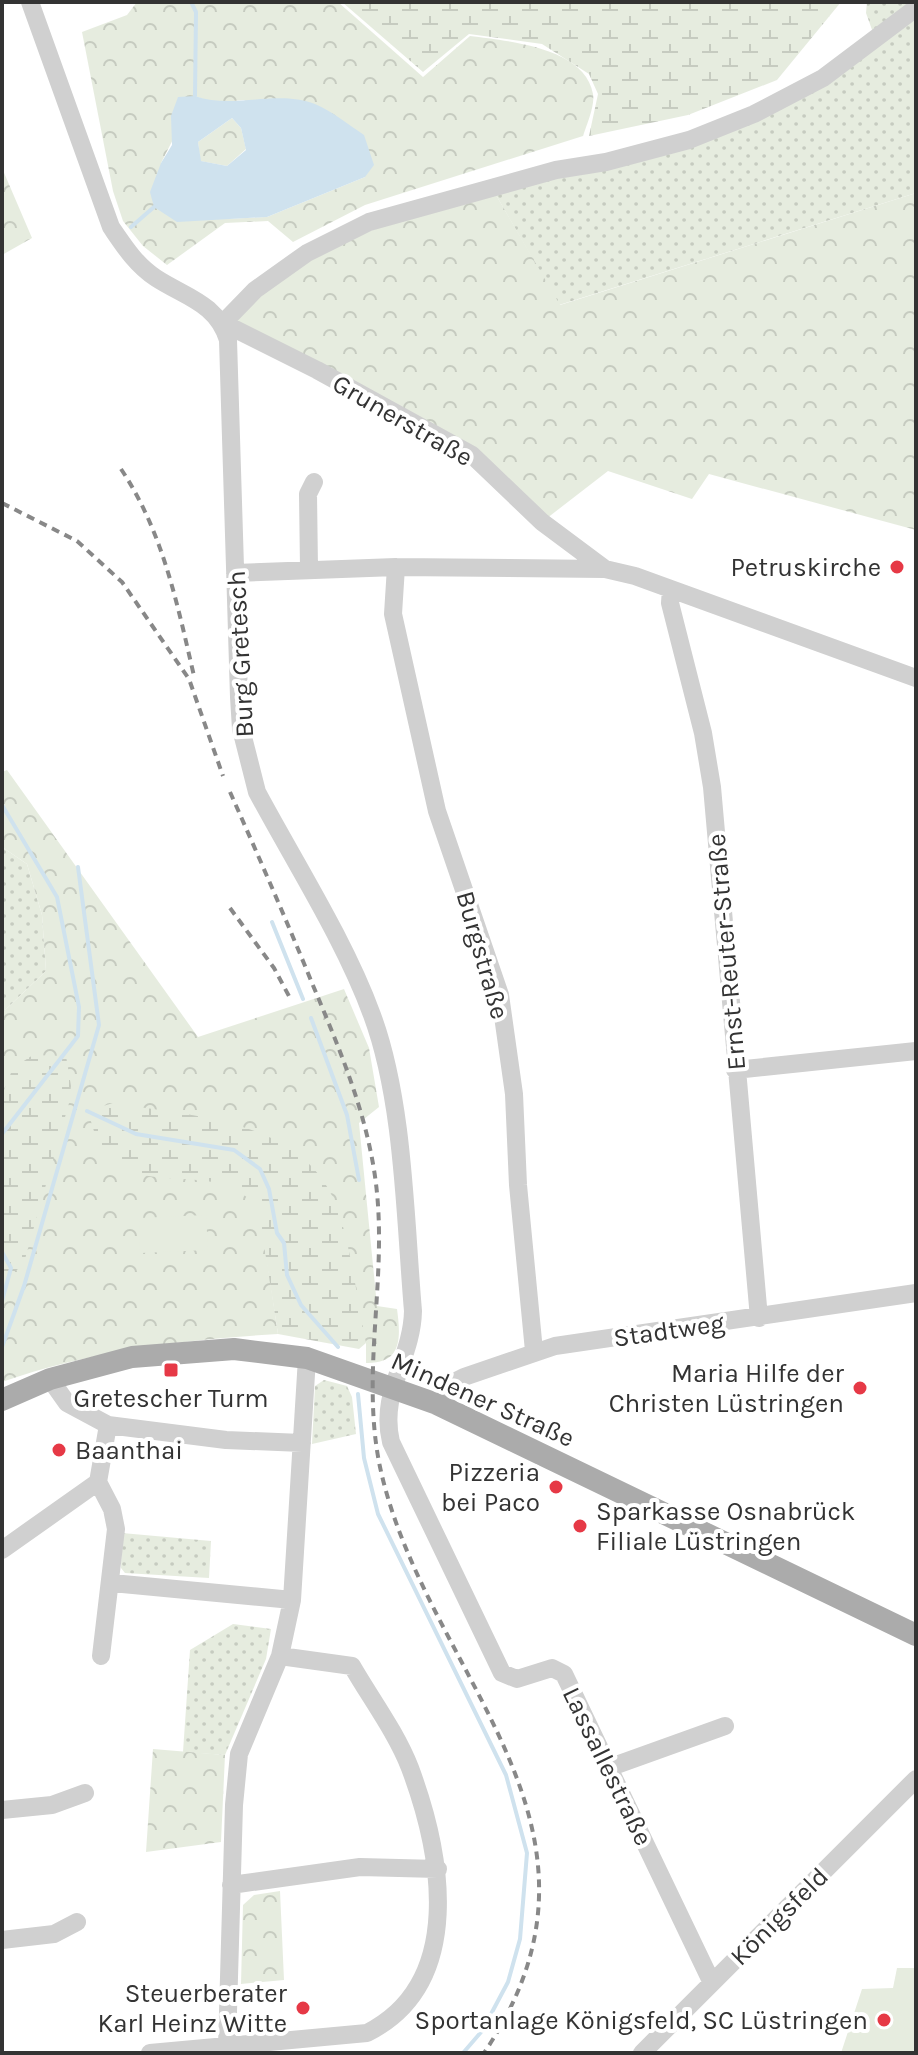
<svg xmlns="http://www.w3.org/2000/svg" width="918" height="2055" viewBox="0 0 918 2055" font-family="Karla,sans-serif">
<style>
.grass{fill:url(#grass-dots)}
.forest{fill:url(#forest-crowns);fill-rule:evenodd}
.wetland{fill:url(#wetland-marsh)}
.pitch{fill:#e6ecdf}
.water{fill:#cfe2ee;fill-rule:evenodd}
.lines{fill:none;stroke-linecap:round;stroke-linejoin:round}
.stream{stroke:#cfe2ee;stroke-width:4}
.minor{stroke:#d0d0d0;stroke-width:18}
.major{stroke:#ababab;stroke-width:22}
.rail{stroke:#888;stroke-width:4;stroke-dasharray:8 6;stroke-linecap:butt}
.poi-dot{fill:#e63946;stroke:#fff;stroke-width:3}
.labels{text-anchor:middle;stroke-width:8;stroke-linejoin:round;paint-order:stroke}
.street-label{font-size:26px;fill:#333;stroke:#fff}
.poi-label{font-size:26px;fill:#333;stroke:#fff;text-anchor:end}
</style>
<defs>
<pattern id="grass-dots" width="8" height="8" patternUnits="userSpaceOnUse" patternTransform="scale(2)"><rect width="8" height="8" fill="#e6ecdf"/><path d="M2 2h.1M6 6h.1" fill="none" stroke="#c6cbc0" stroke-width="1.8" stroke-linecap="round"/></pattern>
<pattern id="forest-crowns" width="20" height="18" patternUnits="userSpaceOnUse" patternTransform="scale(2)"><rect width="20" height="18" fill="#e6ecdf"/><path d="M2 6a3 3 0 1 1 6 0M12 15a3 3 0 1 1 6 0" fill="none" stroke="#c6cbc0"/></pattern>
<pattern id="wetland-marsh" width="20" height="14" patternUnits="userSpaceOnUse" patternTransform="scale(2)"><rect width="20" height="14" fill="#e6ecdf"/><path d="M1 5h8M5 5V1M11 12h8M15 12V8" fill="none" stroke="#c6cbc0"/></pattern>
</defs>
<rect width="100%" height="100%" fill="#fff"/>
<!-- grass -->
<path class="grass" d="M867 2H916V193L559 305 492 188 689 140 876 41 866 13Z
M2 847 27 864 42 915 46 971 2 1013Z
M324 1380 347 1386 352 1397 356 1434 312 1444 315 1386Z
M122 1533 211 1541 209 1578 125 1573 121 1568Z
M233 1624 271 1629 266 1659 225 1755 183 1752 190 1650Z"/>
<!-- forest -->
<path class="forest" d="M137 2H338L423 77 470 36C507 41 585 47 593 94 595 106 587 124 583 136L365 205 293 242 268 221 225 223 167 265 143 246 123 221 113 191 82 32 127 15ZM195 96 213 103 244 100 365 177 267 217 225 219 161 163Z
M232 118 241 128 246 149 227 166 200 161 198 142Z
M2 168 32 238 2 255Z
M492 188 560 305 916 193V530L709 474 692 499 608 471 542 522 472 455 223 323 307 253Z
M7 770 198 1037 344 989 369 1048 379 1107 359 1123 377 1306 397 1309C401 1338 402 1364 366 1363V1343L260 1213 278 1334C182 1340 93 1350 2 1382V1013L46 971 42 915 27 864 2 847V772Z
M153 1749 225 1755 221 1842 146 1852Z
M280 1891 284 1980 241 1984 243 1905 254 1895Z"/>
<!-- wetland -->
<path class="wetland" d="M342 2H841L777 80 688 115 589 136 598 94 589 74 542 44 469 34 423 72Z
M33 1055 66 1056 71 1086 69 1103 23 1266 2 1279V1095L13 1068Z
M113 1103C193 1117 306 1118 338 1210 352 1252 357 1300 366 1343L359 1349 278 1334 259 1213C231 1159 154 1195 111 1161 95 1148 95 1128 87 1111Z"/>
<!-- pitch -->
<path class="pitch" d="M206 1215 208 1250 140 1253 139 1218Z
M897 1968H916V2053H841L862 1989 893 1988Z"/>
<!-- water -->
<path class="water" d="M195 96C233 110 276 89 315 104 332 111 349 125 364 135L374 165 365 177 267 217 177 222 154 207 150 192 161 163 172 145 171 116 178 97ZM232 118 241 128 246 150 227 166 201 161 198 142Z"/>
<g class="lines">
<!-- stream -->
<path class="stream" d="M191 2 196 12 195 96
M131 227 154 207
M2 805 57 897 79 1007 78 1036 2 1134
M272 922 303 999
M311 1018 347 1115 359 1180
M87 1111 136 1134 234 1150 260 1169 269 1189 277 1233 284 1243 287 1275 301 1305 338 1347
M2 1252 11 1268 2 1301
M2 1347 24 1286 99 1025 78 867
M358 1394 364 1458 378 1514 506 1775 527 1853 520 1939 508 1982 482 2031 463 2053"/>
<!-- minor -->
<path class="minor" d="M30 2 111 227C124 246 136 265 156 278 185 297 217 303 228 340L239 697 241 729 257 792C295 863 345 941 372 1015 404 1101 405 1219 413 1311 412 1359 379 1392 391 1442L502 1673 517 1679 552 1668 564 1674 712 1983
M396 567 393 614 437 811 500 995 514 1094 518 1185 534 1351
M309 568 308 494 314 482
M605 569 542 522 472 455 317 370 223 323 255 290 307 253 369 222 556 170 606 162 689 140 754 114 823 78 916 8
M235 573 396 567 605 569 635 576 916 678
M671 589 670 603 703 733 712 787 759 1318
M735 1070 916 1051
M50 1379 67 1403 108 1425 226 1440 302 1443
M437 1404 452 1383 464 1377 555 1346 916 1293
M2 1550 98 1482
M112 1583 292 1600
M101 1656 116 1529 112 1509 98 1482 108 1425
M608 1768 725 1726
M2 1810 52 1805 85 1793
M231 1885 360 1867 438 1869
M2 1940 54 1934 77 1922
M227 2046 234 1805 239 1754 280 1656 292 1600 307 1358
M150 2053 367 2033C466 1983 442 1854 410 1768 396 1732 371 1699 352 1666L280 1656
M642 2053 916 1779"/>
<!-- major -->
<path class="major" d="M2 1400 50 1379 132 1357 234 1349 307 1358 437 1404 916 1635"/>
<!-- rail -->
<path class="rail" d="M121 469C163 532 177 603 194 676
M2 503 77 541 122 582 189 679 223 776
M230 792C258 855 286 919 312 983 340 1050 370 1120 377 1193 386 1285 361 1376 380 1467 425 1676 638 1825 484 2053
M230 908 274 968 290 998"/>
</g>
<!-- markers -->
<g class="poi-dot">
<circle cx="897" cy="567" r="8"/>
<rect x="163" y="1362" width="16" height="16" rx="4"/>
<circle cx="860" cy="1388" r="8"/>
<circle cx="59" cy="1450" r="8"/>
<circle cx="556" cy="1487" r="8"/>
<circle cx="580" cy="1526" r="8"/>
<circle cx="303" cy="2008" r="8"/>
<circle cx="884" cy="2020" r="8"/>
</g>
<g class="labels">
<!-- street labels -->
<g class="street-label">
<text transform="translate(403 420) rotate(30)" y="9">Grunerstraße</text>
<text transform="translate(240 654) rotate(-93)" y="9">Burg Gretesch</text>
<text transform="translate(726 952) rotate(-95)" y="9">Ernst-Reuter-Straße</text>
<text transform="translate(483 955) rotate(74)" y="9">Burgstraße</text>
<text transform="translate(669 1330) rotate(-8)" y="9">Stadtweg</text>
<text transform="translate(483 1399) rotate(24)" y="9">Mindener Straße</text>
<text transform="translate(608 1766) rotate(64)" y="9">Lassallestraße</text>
<text transform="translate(779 1916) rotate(-45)" y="9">Königsfeld</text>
</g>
<!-- poi labels -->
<g class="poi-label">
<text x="881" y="576">Petruskirche</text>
<text x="844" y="1382">Maria Hilfe der<tspan x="844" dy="30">Christen Lüstringen</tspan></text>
<text x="171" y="1407" text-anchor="middle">Gretescher Turm</text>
<text x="75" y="1459" text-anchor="start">Baanthai</text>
<text x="540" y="1481">Pizzeria<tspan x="540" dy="30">bei Paco</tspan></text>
<text x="596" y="1520" text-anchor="start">Sparkasse Osnabrück<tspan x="596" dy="30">Filiale Lüstringen</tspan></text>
<text x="287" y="2002">Steuerberater<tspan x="287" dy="30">Karl Heinz Witte</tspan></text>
<text x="868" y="2029">Sportanlage Königsfeld, SC Lüstringen</text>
</g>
</g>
<!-- border -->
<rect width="918" height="2055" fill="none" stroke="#333333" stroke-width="8"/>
</svg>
